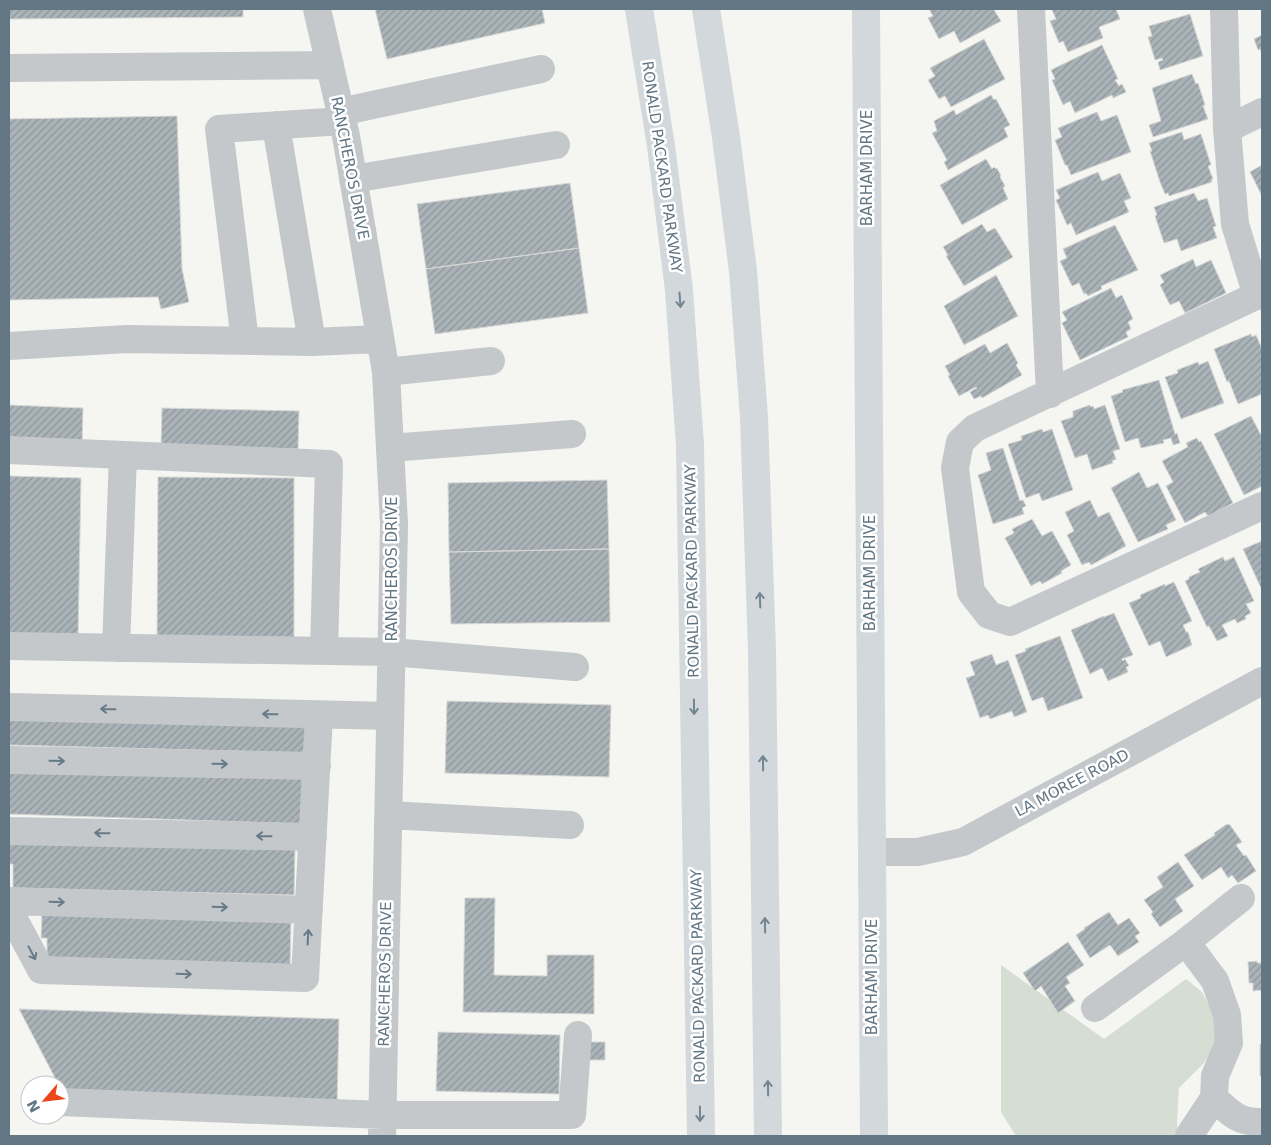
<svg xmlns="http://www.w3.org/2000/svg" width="1271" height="1145" viewBox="0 0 1271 1145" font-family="'DejaVu Sans',sans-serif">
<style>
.green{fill:#d6ddd2}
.building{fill:url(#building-hatch);stroke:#d6d6d4}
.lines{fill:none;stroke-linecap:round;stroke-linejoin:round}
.minor{stroke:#c4c8cb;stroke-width:28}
.major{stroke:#d2d8dc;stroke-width:28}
.highway{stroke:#d2d8dc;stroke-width:28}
.oneway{stroke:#738591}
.oneway2{stroke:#677a88}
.labels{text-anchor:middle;stroke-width:5;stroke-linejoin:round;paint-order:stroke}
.street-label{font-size:15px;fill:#627684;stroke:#fff}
</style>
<defs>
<pattern id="building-hatch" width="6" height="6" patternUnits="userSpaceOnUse" patternTransform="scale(1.25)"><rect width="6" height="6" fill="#aab3b8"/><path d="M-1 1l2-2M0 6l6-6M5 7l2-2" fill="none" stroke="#8e969b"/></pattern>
</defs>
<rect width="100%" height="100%" fill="#f5f5f1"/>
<!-- green -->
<path class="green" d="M1001 965 1104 1039 1186 979 1202 992 1217 1020 1219 1043 1203 1064 1179 1088 1177 1121 1178 1136H1016L1001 1112Z"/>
<!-- building -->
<path class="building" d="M9 9H243V17L9 19Z
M375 9H542L545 23 387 59Z
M929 9H996L994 10 1001 21 960 43 954 31 939 39 928 18 933 16Z
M1056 9H1116L1120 19 1099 27 1103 38 1068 52 1063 41 1059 43 1050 21 1056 19 1052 10Z
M1190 14 1203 56 1160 70 1158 62 1163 60 1162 58 1155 60 1148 37 1152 36 1149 26Z
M1262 35V54L1260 49 1258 50 1254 39Z
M984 39 1005 79 951 107 945 96 939 99 928 80 935 76 930 68Z
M1102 45 1118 79 1115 80 1119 86 1122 84 1126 92 1113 98 1112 95 1075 113 1070 101 1063 105 1052 80 1055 79 1051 70Z
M1192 74 1196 84 1198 83 1205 105 1203 106 1208 119 1153 137 1149 125 1161 121 1152 88Z
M991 95 994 100 996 99 1010 125 1004 128 1008 137 948 170 944 162 947 160 932 133 937 131 934 121 954 110 956 115Z
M1097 112 1101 121 1117 115 1131 152 1071 175 1067 165H1065L1055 140 1062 137 1058 128Z
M177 116 182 269 189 302 161 309 158 297 9 300V119Z
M1182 132 1184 140 1201 134 1211 165 1208 166 1213 179 1211 180 1212 182 1169 196 1168 193 1165 194 1160 182 1150 151H1152L1149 143Z
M986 159 992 169 994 167 996 169 997 168 1001 176 1000 177 1005 186 1003 188 1008 199 962 225 940 185Z
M1262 165V196L1250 172Z
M1098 172 1102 181 1120 173 1131 198 1124 201 1129 212 1076 235 1071 223 1067 225 1056 200 1060 198 1056 190Z
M570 183 579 248 426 269 417 204Z
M1194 193 1198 201 1207 198 1216 226 1213 227 1217 238 1181 251 1177 239 1164 243 1155 216 1157 215 1154 207Z
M982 224 987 232 995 228 1013 257 964 286 946 256 948 255 943 247Z
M1115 225 1138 270 1101 286 1102 289 1088 296 1086 293 1084 294 1079 283 1072 286 1060 261 1067 258 1063 249Z
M579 248 588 313 435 334 426 269Z
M1193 259 1196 267 1211 260 1226 293 1185 313 1179 301 1170 305 1160 285 1164 282 1160 275Z
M996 275 1018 316 964 345 944 306Z
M1111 288 1116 298 1122 295 1133 319 1128 322 1131 329 1126 332 1128 337 1080 360 1062 323 1067 320 1062 312Z
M1251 334 1252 337 1256 335 1262 349V394L1238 404 1229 381 1227 382 1214 349Z
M1007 343 1018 363 1016 365 1022 375 982 398 981 396 974 399 970 392 977 388 976 387 959 396 948 376 950 375 945 366 985 344 990 353Z
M1208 361 1224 403 1181 419 1165 377 1178 373 1177 370 1198 362 1199 365Z
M1159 380 1175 434 1177 433 1180 443 1173 445 1171 438 1163 440 1164 443 1141 448 1138 438 1125 442 1111 396 1123 392 1122 390Z
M9 405 83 408 82 444 9 441Z
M1090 405 1091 407 1093 406 1094 409 1105 405 1120 449 1113 451 1116 459 1112 461 1113 463 1092 470 1087 454 1075 458 1061 421 1073 417V411Z
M162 408 299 411 298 449 161 445Z
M1251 416 1262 437V486L1244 495 1214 434Z
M1042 429 1043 432 1052 429 1073 490 1042 501 1039 493 1026 498 1008 444 1022 440 1021 436Z
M1197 438 1199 442 1201 441 1233 503 1208 516 1205 512 1185 523 1166 486 1173 482 1162 461 1188 447 1186 443Z
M1003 448 1020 501 1023 500 1026 506 1022 508 1024 514 993 524 978 475 991 470 986 453Z
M1139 472 1147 488 1158 483 1176 520 1166 525 1168 529 1138 542 1111 488Z
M9 476 81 478 78 639 9 638Z
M158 477 294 478V641L157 640Z
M607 480 609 549 449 552 448 483Z
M1090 500 1098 517 1109 512 1126 546 1091 565 1089 562 1082 565 1067 535 1074 531 1065 512Z
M1032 519 1042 536 1052 531 1071 565 1061 571 1062 573 1042 584 1040 581 1031 586 1005 538 1014 533 1012 529Z
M1262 541V590L1243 549Z
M609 549 610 622 451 624 449 552Z
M1223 557 1225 561 1234 557 1254 601 1246 604 1251 613 1245 616 1246 619 1237 623 1235 619 1222 625 1228 636 1217 641 1209 626 1207 627 1185 581 1189 579V577L1200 572 1198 569Z
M1174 582 1192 621 1183 625 1186 632H1188L1192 645 1166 657 1160 641 1149 646 1129 603 1141 598 1140 595 1165 584V586Z
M1114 613 1133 655 1122 659 1123 661 1125 659 1129 666 1126 667 1128 672 1108 681 1102 668 1090 674 1071 630 1104 616V617Z
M1060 636 1083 698 1048 711 1043 697 1032 701 1015 655 1026 651 1025 649Z
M992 654 996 665 1008 660 1027 712 1014 717 1012 711 990 719 988 715 980 718 966 678 975 675 970 662Z
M447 701 611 705 609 777 445 773Z
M9 713 312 721 308 753 9 745Z
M9 769 306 779 305 824 9 814Z
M1227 824 1230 825 1242 842 1236 845 1244 856 1246 855 1256 871 1238 883 1232 875 1228 878 1221 867 1202 880 1184 855 1215 835 1214 833Z
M9 841 295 848 294 895 13 888V864H9Z
M1178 862 1194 886 1175 899 1183 911 1160 927 1151 914 1153 912 1144 900 1163 887 1157 877Z
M465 898H495L494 975 547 976V955H594V1014L463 1012Z
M1109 912 1118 925 1129 918 1140 933 1135 936 1139 942 1118 956 1110 945 1090 958 1076 935 1085 929 1084 928Z
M42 914 291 920 290 966 47 960V938H41Z
M1068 942 1084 965 1066 977 1070 983 1065 986 1075 1001 1058 1013 1041 986 1035 991 1023 973Z
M1257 961V963H1262V990L1253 991V983H1249L1248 962Z
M19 1009 339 1019 337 1104 64 1095Z
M438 1032 560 1035 559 1094 436 1091Z
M589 1042H605V1060H589Z
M1260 1044H1262V1076H1260Z"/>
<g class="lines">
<!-- minor -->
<path class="minor" d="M317 9 346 136 386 372 394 524 382 1136
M1031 9 1050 394
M1224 9 1227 129 1235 224 1257 296
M9 68 330 65
M340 112 541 69
M276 125 312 342
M1227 129 1262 112
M353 179 556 145
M1262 293 975 428 960 442 955 468 971 592 989 615 1010 622 1262 506
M245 341 219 129 343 121
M9 346 127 339 312 342 380 339
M386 372 491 361
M390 448 572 434
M9 450 329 464 324 651
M9 646 391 652 575 667
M116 648 123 455
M9 707 390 716
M9 760 317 766
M389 815 570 825
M9 831 313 837
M872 852H918L963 842 1262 681
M9 901 309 910
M9 910 41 970 305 978 319 715
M1186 942 1215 981 1227 1015 1229 1043 1215 1076 1214 1098C1230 1113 1239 1123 1262 1122
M1095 1008 1186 942 1241 898
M60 1102 383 1115H572L578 1035
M1189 1136 1214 1098"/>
<!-- major -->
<path class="major" d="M866 9 874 1136"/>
<!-- highway -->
<path class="highway" d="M639 9 661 146 679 290 690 445 701 1136
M706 9 726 137 743 271 754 417 762 651 768 1136"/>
</g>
<!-- one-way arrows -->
<defs><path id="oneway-shaft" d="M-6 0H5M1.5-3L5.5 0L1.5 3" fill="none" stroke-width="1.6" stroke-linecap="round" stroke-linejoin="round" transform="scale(1.25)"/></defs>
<g class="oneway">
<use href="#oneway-shaft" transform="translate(680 300) rotate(86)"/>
<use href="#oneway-shaft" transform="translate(760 600) rotate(-92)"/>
<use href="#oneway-shaft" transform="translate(694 707) rotate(89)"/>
<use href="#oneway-shaft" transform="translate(763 763) rotate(-91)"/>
<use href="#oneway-shaft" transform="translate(765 925) rotate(-91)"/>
<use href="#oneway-shaft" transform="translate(768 1088) rotate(-91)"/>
<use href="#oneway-shaft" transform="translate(700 1114) rotate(89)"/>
</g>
<g class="oneway2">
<use href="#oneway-shaft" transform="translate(108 709) rotate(-179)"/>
<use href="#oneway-shaft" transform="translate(270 714) rotate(-179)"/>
<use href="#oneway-shaft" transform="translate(57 761) rotate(1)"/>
<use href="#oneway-shaft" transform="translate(220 764) rotate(1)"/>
<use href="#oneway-shaft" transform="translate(102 833) rotate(-179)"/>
<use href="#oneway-shaft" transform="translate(264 836) rotate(-179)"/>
<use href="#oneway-shaft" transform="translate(57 902) rotate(2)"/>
<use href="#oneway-shaft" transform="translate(220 907) rotate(2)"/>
<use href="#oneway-shaft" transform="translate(308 937) rotate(-87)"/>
<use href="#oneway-shaft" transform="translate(32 953) rotate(62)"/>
<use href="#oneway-shaft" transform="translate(184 974) rotate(2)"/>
</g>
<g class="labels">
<!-- street labels -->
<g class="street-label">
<text transform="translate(662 167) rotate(82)" y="5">RONALD PACKARD PARKWAY</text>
<text transform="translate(350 168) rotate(79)" y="5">RANCHEROS DRIVE</text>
<text transform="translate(867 168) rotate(-90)" y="5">BARHAM DRIVE</text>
<text transform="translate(392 569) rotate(-90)" y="5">RANCHEROS DRIVE</text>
<text transform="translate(692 571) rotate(-91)" y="5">RONALD PACKARD PARKWAY</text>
<text transform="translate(870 573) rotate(-90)" y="5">BARHAM DRIVE</text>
<text transform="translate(1072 783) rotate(-28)" y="5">LA MOREE ROAD</text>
<text transform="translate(385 974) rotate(-89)" y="5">RANCHEROS DRIVE</text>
<text transform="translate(698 976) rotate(-91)" y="5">RONALD PACKARD PARKWAY</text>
<text transform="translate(872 977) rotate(-90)" y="5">BARHAM DRIVE</text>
</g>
</g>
<!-- border -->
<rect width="1271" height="1145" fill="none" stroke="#627684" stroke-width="20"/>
<!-- north arrow -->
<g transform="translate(45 1100) rotate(242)"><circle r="24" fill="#ffffff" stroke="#c0c8ce"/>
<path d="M0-4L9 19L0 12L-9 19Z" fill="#ed4619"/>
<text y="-8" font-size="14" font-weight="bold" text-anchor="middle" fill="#627684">N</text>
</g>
</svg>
